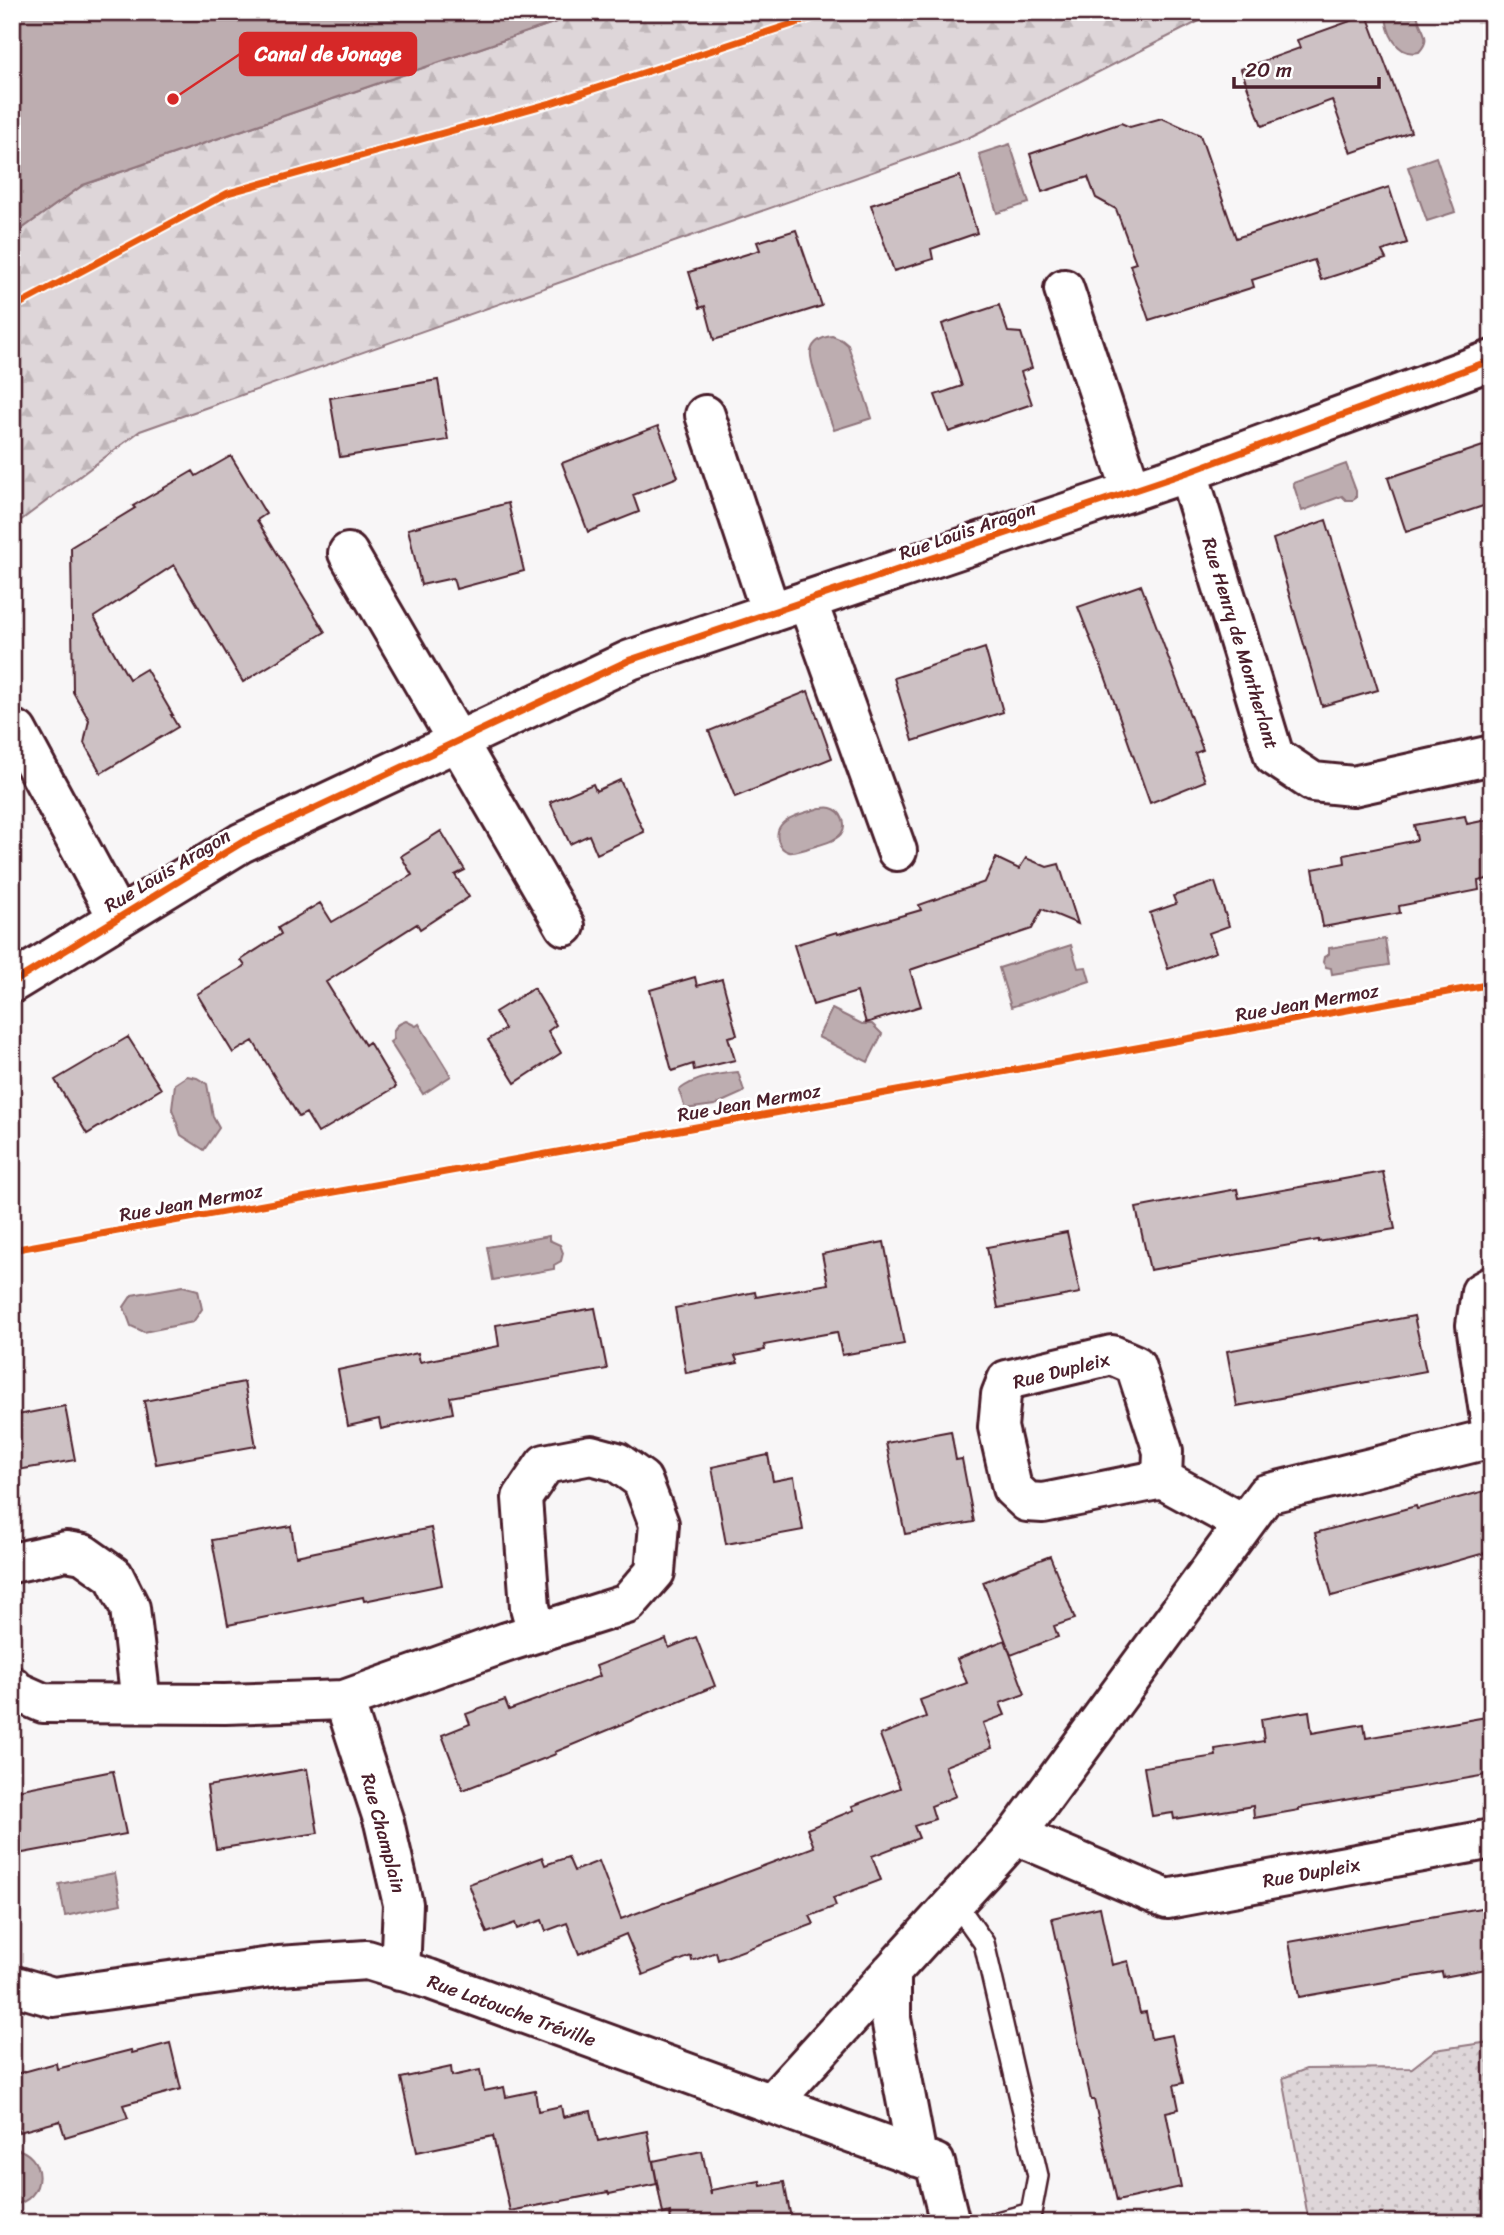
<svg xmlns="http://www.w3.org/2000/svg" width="1504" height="2235" viewBox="0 0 1504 2235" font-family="Sriracha,sans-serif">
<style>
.green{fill:url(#green-dots);stroke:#947a82;stroke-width:2}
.forest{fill:url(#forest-firs);stroke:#947a82;stroke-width:2}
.water{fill:#bdadb0;stroke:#8f747b;stroke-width:2}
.building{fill:#cdc1c4;stroke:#4a1f2b;stroke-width:2}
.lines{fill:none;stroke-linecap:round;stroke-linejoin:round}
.lane-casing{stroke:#4a1f2b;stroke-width:24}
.street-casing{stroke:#4a1f2b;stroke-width:44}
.lane{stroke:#fff;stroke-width:19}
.street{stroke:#fff;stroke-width:38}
.cycleway-casing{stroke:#fff;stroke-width:11}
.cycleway{stroke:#e8590c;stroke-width:7}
.labels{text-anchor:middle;stroke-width:6;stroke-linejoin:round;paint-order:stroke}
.street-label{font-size:19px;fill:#4a1f2b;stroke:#fff}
.leader{fill:none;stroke:#d62828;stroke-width:2.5}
.callout-dot{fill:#d62828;stroke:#fff;stroke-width:2.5}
.callout{fill:#d62828;stroke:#d62828;stroke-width:2.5}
.callout-label{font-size:21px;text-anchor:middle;font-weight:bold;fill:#fff}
</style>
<defs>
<pattern id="green-dots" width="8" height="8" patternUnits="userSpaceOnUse" patternTransform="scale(1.75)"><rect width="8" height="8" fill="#ded6d9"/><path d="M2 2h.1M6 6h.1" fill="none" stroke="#c0b7ba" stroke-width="1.8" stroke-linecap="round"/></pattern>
<pattern id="forest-firs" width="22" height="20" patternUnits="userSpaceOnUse" patternTransform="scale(1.75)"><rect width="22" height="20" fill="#ded6d9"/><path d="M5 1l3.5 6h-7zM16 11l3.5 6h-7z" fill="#c0b7ba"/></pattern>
</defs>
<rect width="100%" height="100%" fill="#f8f6f7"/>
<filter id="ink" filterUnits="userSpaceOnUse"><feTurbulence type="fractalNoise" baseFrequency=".0143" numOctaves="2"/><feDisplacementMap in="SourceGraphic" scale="14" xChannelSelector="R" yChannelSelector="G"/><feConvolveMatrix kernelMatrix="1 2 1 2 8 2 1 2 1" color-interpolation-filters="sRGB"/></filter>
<g filter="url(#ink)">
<!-- green -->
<path class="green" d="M1490 2042 1492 2223H1309L1283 2078 1306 2069 1412 2068 1435 2050Z"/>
<!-- forest -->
<path class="forest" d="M585 12H1217L968 138 140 431 12 527V236L83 185Z"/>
<!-- water -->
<path class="water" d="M12 12H585L83 185 12 236Z
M1386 12H1417C1418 30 1434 36 1419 52 1396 57 1386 31 1386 12Z
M1010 144 1029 203 997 213 979 154Z
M1436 157 1455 212 1427 221 1408 167Z
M832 336 842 340 848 345 872 418 834 430C829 416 808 361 811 351 814 340 823 337 832 336Z
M1346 464 1356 491V498L1353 500H1346L1342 496 1302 511 1293 483Z
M820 808C824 808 828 807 831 808 842 811 848 825 841 834 833 843 816 845 806 849 801 850 794 853 789 852 778 849 774 834 781 825 789 815 809 812 820 808Z
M1385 939 1389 965 1332 974 1331 968 1326 967 1323 962 1324 957 1329 954V948Z
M1071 945 1078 968 1086 967 1090 981 1011 1007 999 968Z
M832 1009 862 1024H872L882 1034 868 1062 818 1037Z
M406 1021 416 1026 419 1024 451 1076 423 1094 390 1042 394 1039C391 1029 397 1024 406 1021Z
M738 1072 744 1091 742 1093 715 1105 685 1109 679 1090C696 1077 717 1074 738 1072Z
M187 1076 197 1078 207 1084 213 1117 219 1128 204 1150 181 1135 172 1109 175 1084Z
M549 1236V1240L560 1245 563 1253 561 1261 554 1265V1269L493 1280 487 1247Z
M183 1286 198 1290 202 1309 193 1322 144 1332 131 1326 124 1307 132 1295Z
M115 1873 121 1904 65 1916 59 1884Z
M12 2148C48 2153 47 2201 12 2205Z"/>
<!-- building -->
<path class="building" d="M1367 15 1411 132 1351 153 1332 100 1262 126 1241 69 1300 48 1297 40Z
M1162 118 1200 135 1236 238 1389 187 1407 243 1382 251 1386 259 1321 280 1314 260 1252 280 1254 287 1149 320 1130 265 1136 263 1116 209 1096 198 1088 177 1042 192 1030 154 1121 123 1130 127Z
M960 176 977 233 931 249 933 259 894 271 871 205Z
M796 230 822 306 714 340 705 306 700 308 689 272 760 250 757 242Z
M999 305 1008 332 1021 333 1032 368 1021 372 1032 404 949 432 935 395 962 386 942 324Z
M438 380 448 440 340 457 330 398Z
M658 426 678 477 633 495 639 512 588 532 562 463Z
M1492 443V503L1406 532 1388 478Z
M231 456 266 514 257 520 325 632 243 682 174 565 94 617 129 679 146 669 173 715H171L178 727 101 773 84 743 89 720 73 692 71 547 135 508 133 506 193 471 196 476Z
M508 503 524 571 456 589 453 578 421 585 408 529Z
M1326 520 1378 690 1322 706 1273 539Z
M1141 585 1203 750 1195 753 1205 781 1150 803 1105 676 1078 607Z
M985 648 1003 712 913 741 894 678Z
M808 691 832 758 735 797 709 731Z
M620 780 644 832 597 854 589 835 570 844 550 802 593 784 596 791Z
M1465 816 1467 824 1492 819V878L1478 881 1479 890 1399 906 1400 913 1323 927 1313 869 1345 863 1344 855 1417 840 1414 825Z
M441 831 465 870 455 875 469 897 420 929 417 924 326 982 365 1045 369 1042 396 1087 318 1133 306 1113 299 1117 253 1041 233 1053 197 994 245 966 241 960 281 934 278 928 320 903 332 922 412 875 401 856Z
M996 858 1019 869 1026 858 1047 867 1059 864 1078 924 1042 909 1032 929 910 970 921 1006 866 1023 857 992 813 1005 794 945 837 932 838 934 921 910 919 905 985 882Z
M1215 882 1229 926 1209 933 1216 952 1168 969 1150 913 1176 904 1173 896Z
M695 977 697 986 722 979 737 1035 728 1037 735 1060 694 1070 693 1064 672 1071 650 990Z
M534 988 556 1025 548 1031 561 1053 515 1083 488 1040 505 1029 495 1012Z
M128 1037 161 1089 87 1134 55 1080Z
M1383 1172 1395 1229 1318 1242V1240L1150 1270 1136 1208 1237 1189 1239 1198Z
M1067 1232 1080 1293 998 1308 987 1247Z
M884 1242 904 1344 842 1355 837 1332 764 1345 765 1350 735 1356 738 1363 686 1373 675 1308 755 1292 756 1297 828 1284 822 1254Z
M595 1308 607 1369 450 1397 453 1413 381 1429 379 1419 348 1426 338 1370 418 1353 420 1362 499 1346 496 1325Z
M1414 1316 1426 1371 1237 1406 1227 1351Z
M244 1382 256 1446 156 1464 144 1401Z
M65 1406 75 1460 12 1471V1416Z
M951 1431 956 1460 962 1459 974 1522 905 1534 886 1443Z
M768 1455 773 1481 794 1477 803 1530 726 1544 712 1467Z
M1492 1489V1551L1332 1596 1315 1533 1416 1506 1417 1509Z
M291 1526 296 1556 431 1528 442 1585 364 1601 363 1597 228 1625 212 1540Z
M1050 1556 1075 1619 1054 1626 1058 1637 1011 1655 983 1582Z
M696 1637 715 1686 555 1752 556 1754 463 1790 442 1735 470 1724 466 1714 505 1700 509 1710 600 1676 596 1666 666 1639 669 1648Z
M1005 1640 1025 1694 1000 1703 1005 1715 983 1723 992 1748 945 1766 956 1796 931 1806 935 1819 914 1826 919 1838 872 1856 881 1880 833 1898 836 1906 810 1916 814 1924 718 1960 716 1952 692 1961 691 1956 643 1975 626 1934 579 1954 567 1923 546 1931 542 1920 517 1929 515 1923 487 1933 469 1884 542 1857 545 1865 568 1857 574 1871 599 1861 621 1919 814 1847 807 1829 854 1810 852 1806 900 1788 880 1735 926 1717 920 1700 967 1683 957 1659Z
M1309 1711 1312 1733 1364 1724 1366 1738 1492 1716V1774L1299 1808V1810L1254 1818 1253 1806 1174 1819 1173 1813 1152 1816 1144 1767 1216 1756 1215 1749 1264 1741 1261 1719Z
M307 1769 318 1833 216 1849 207 1786Z
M113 1771 126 1834 12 1855V1791Z
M1492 1906V1968L1443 1977 1442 1972 1299 1997 1289 1942Z
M1100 1907 1112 1965 1128 1961 1140 2013 1146 2012 1151 2039 1172 2035 1183 2083 1174 2085 1179 2109 1166 2112 1181 2187 1117 2201 1094 2100H1091L1052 1918Z
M170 2043 181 2089 123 2105 128 2118 65 2137 60 2121 19 2132 12 2110V2075L56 2063 57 2069 131 2050 132 2053Z
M451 2067 452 2076 480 2070 484 2091 504 2087 506 2097 535 2091 538 2111 561 2106 563 2117 591 2111 598 2141 647 2131 657 2184 609 2194 608 2192 510 2211 493 2136 417 2152 401 2078Z
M702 2151 711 2195V2190L760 2181 761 2186 784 2182 792 2223H671L670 2212 663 2214 653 2161Z"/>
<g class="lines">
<!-- lane casing -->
<g class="lane-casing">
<path id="lane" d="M955 1902 984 1943 1038 2176 1031 2213 993 2223"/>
</g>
<!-- street casing -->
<g class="street-casing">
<path id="street" d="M1064 289 1132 491
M705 415 771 613
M1188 472 1274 756 1313 782 1353 786 1492 755
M348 553 565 926
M807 600 897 851
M17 731 118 918
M12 983 241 843 630 660 1188 472 1492 360
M1492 1286 1481 1292 1476 1325 1492 1433
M1162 1479 1163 1451 1135 1365 1112 1355 1007 1380 1001 1395 998 1427 1012 1488 1027 1502 1043 1503 1162 1479 1244 1524
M12 1563 66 1551 83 1554 114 1576 130 1608 141 1703
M12 1686 16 1691 43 1703 225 1704 344 1700 507 1642 627 1604 655 1572 659 1524 642 1480 617 1462 591 1455 545 1464 522 1498 530 1607 537 1632
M344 1700 384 1822 403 1904 400 1971
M1016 1835 1167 1899 1492 1839
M891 1972V2019L917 2157
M12 1985 53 1997 279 1966 367 1960 429 1979 935 2163 950 2223
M771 2104 1016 1835 1266 1494 1492 1438"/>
</g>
<!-- lane -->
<use href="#lane" class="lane"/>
<!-- street -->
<use href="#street" class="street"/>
<!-- cycleway casing -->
<g class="cycleway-casing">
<path id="cycleway" d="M12 308 228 193 551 103 829 12
M12 983 241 843 630 660 1188 472 1492 360
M12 1250 1492 984"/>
</g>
<!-- cycleway -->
<use href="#cycleway" class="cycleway"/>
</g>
</g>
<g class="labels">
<!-- street labels -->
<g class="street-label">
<text transform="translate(967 530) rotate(-19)" y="7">Rue Louis Aragon</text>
<text transform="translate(1241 643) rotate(73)" y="7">Rue Henry de Montherlant</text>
<text transform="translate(167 870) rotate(-31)" y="7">Rue Louis Aragon</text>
<text transform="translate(1307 1002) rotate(-10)" y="7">Rue Jean Mermoz</text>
<text transform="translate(749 1102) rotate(-10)" y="7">Rue Jean Mermoz</text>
<text transform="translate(191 1202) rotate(-10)" y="7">Rue Jean Mermoz</text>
<text transform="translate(1061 1370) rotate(-14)" y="7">Rue Dupleix</text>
<text transform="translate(384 1833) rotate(75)" y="7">Rue Champlain</text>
<text transform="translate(1311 1872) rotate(-10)" y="7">Rue Dupleix</text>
<text transform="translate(512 2010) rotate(20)" y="7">Rue Latouche Tréville</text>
</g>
</g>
<!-- callouts -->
<path class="leader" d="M173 99L240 54"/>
<circle class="callout-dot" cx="173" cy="99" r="7"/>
<rect class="callout" x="240" y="33" width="176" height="42" rx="7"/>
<g class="callout-label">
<text x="328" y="61">Canal de Jonage</text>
</g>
<!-- margin -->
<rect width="1504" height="2235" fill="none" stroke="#fff" stroke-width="42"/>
<rect x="21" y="21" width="1462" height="2193" fill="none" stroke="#4a1f2b" stroke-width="2.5" filter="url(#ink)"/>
<!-- scale -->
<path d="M1234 77v10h145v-10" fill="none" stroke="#4a1f2b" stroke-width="3.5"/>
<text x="1245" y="77" font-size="21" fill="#4a1f2b" stroke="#ffffff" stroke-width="5" paint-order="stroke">20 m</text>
</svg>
